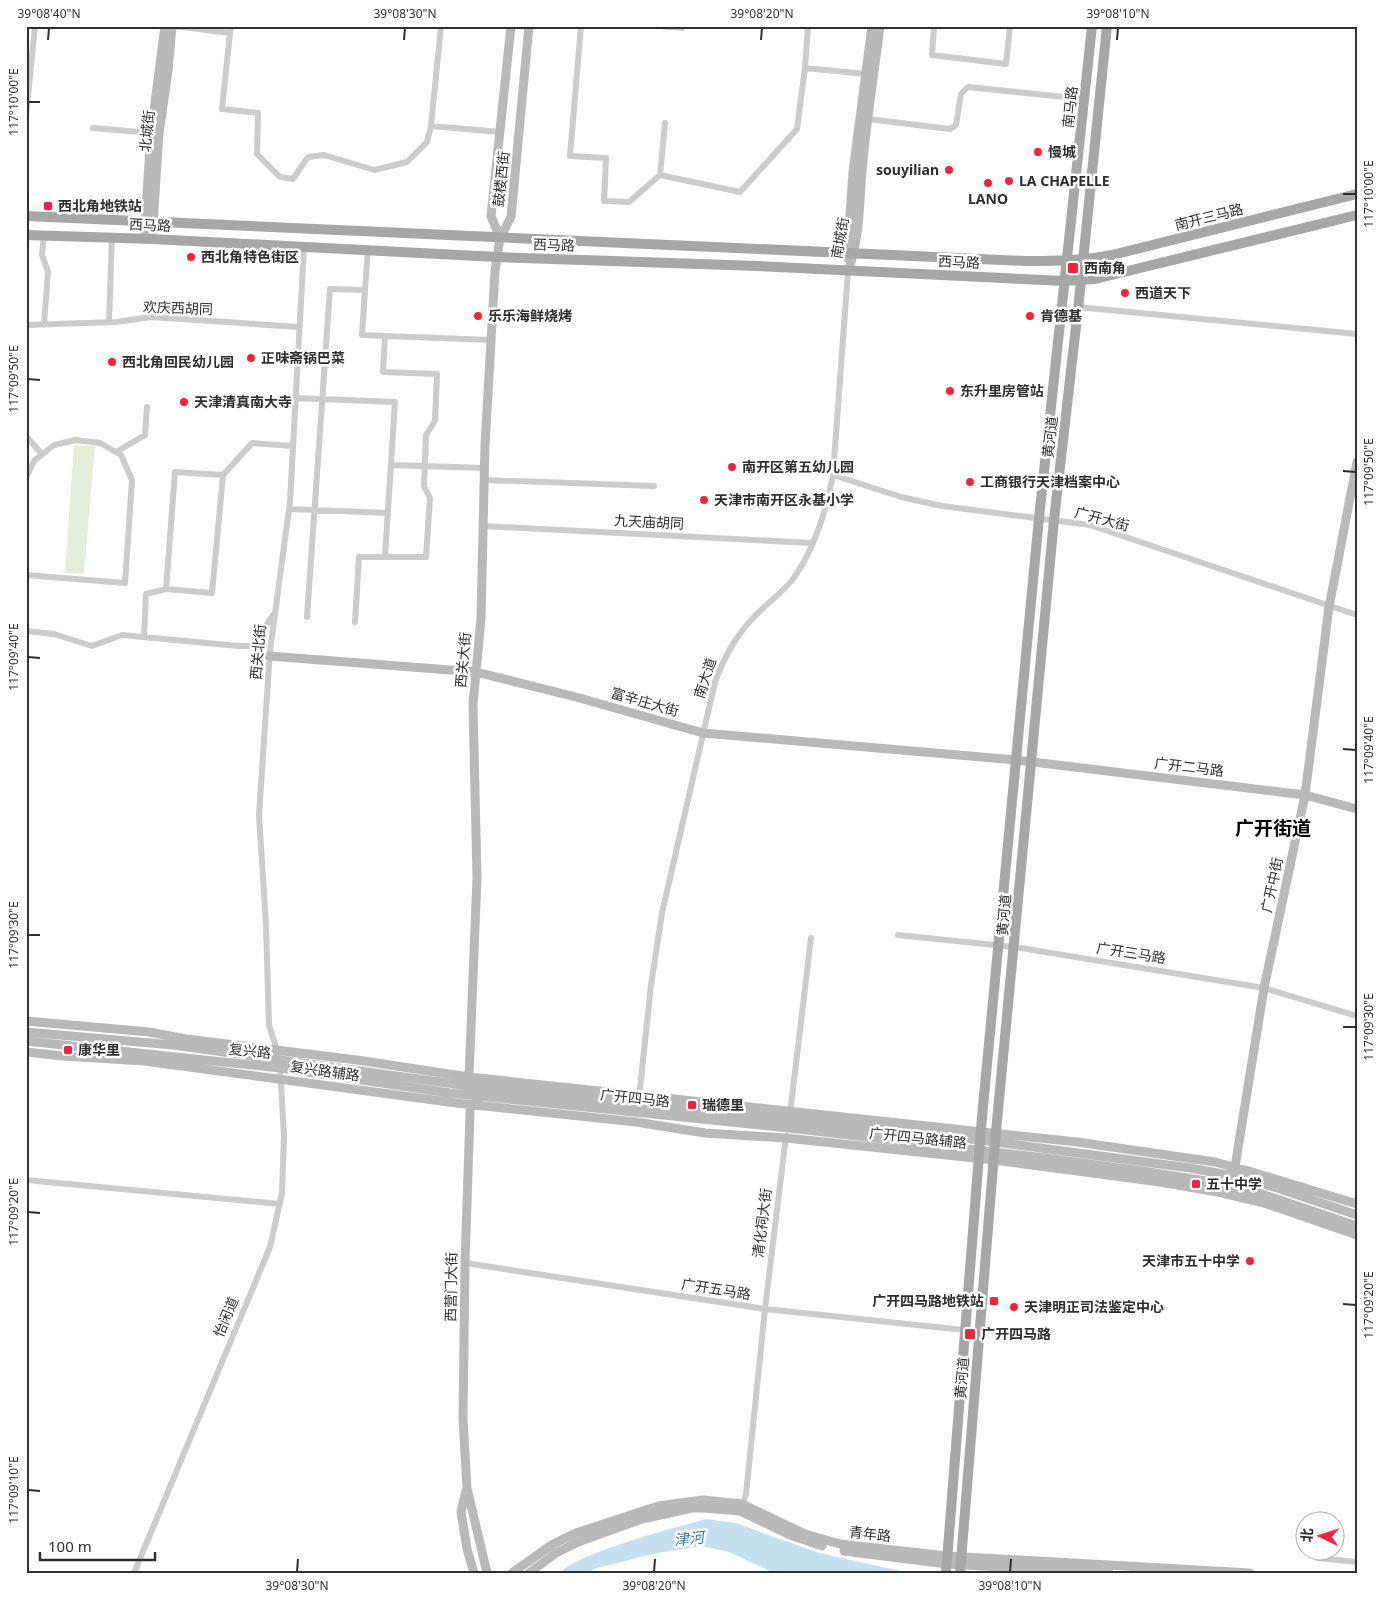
<svg xmlns="http://www.w3.org/2000/svg" width="1383" height="1599" viewBox="0 0 1383 1599" font-family="'Noto Sans','Noto Sans SC',sans-serif">
<style>
.green{fill:#e6eddb}
.water{fill:#c5e1ef}
.lines{fill:none;stroke-linecap:round;stroke-linejoin:round}
.street{stroke:#ccc;stroke-width:6}
.secondary{stroke:#b9b9b9;stroke-width:9}
.primary{stroke:#a7a7a7;stroke-width:10}
.ticks{fill:none;stroke:#2f2f2f;stroke-width:2}
.poi-dot{fill:#f6213d;stroke:#fff;stroke-width:2}
.labels{text-anchor:middle;stroke-width:5;stroke-linejoin:round;paint-order:stroke}
.street-label{font-size:14px;fill:#2f2f2f;stroke:#fff}
.poi-label{font-size:14px;font-weight:bold;fill:#2f2f2f;stroke:#fff;text-anchor:start}
.water-label{font-size:15px;font-style:italic;fill:#357899;stroke:#fff}
.district-label{font-size:19px;font-weight:bold;fill:#000;stroke:#fff}
.neatline{fill:none;stroke:#2f2f2f;stroke-width:2}
.ticks-label{font-size:12px;text-anchor:middle;fill:#2f2f2f}
</style>
<rect width="100%" height="100%" fill="#fff"/>
<!-- green -->
<path class="green" d="M74 445 95 446 84 574 65 573Z"/>
<!-- water -->
<path class="water" d="M706 1519 736 1523 819 1553 910 1573H774L729 1552 702 1546 657 1553 597 1568 587 1573H559C575 1560 593 1554 612 1547 643 1536 674 1528 706 1519Z"/>
<g class="lines">
<!-- street -->
<path class="street" d="M175 26 230 33 231 26
M581 26 570 156 606 158 604 201 629 202 660 175
M661 26 682 28V26
M934 26 932 55 1006 64 1010 26
M230 33 222 109 258 113 257 154 280 177 293 179 308 157 324 155 374 170 407 162 427 142 431 126 441 26
M805 68 808 26
M26 116 35 26
M868 119 950 129 956 125 961 94 968 87 1085 99
M665 123 660 175 740 192 797 129 805 68 866 74
M431 126 500 132
M93 128 151 133
M44 235 42 255 48 272 44 324
M1078 307 1357 334
M109 322 112 237
M26 325 116 322 151 317 299 327
M385 336 491 340
M295 398 395 402 385 556
M26 436 42 454
M116 452 145 435 147 407
M391 465 484 468
M833 475 901 497 942 506 1090 525 1357 615
M26 478 34 461 54 445 76 440 100 443 121 455 132 480 125 583 26 575
M484 480 654 486
M289 509 388 513
M483 526 813 543
M166 589 175 472 223 475
M307 617 330 289 365 290 368 249
M355 622 359 557H426L430 498 424 486 426 435 435 421 437 374 383 372 385 336 362 335 365 290
M26 631 54 634 92 646 122 635 238 646H253L273 615
M144 636 146 594 166 589 212 593 223 475 252 443 293 446
M898 935 1014 947 1264 988 1357 1016
M278 1053 269 1025 266 925 259 815 270 651 290 502 304 247
M639 1098 651 985 662 913 715 682C724 659 734 638 752 619 765 605 781 594 793 579 815 548 826 512 833 475L848 271
M790 1114 811 938
M26 1180 280 1204
M465 1263 765 1309 964 1330
M741 1508 746 1494 765 1309 786 1136
M1318 1558 1357 1562
M134 1573 270 1247 282 1193 284 1136 280 1066"/>
<!-- secondary -->
<path class="secondary" d="M500 238 491 216 511 26
M144 239 151 133 165 26
M152 239 159 133 168 71 172 26
M847 258 853 172 872 26
M848 271C860 239 859 205 862 172 866 123 874 75 880 26
M269 656 476 672 576 697 703 733 1016 760 1305 795 1357 809
M26 1021 149 1032 186 1039 357 1060 469 1077 1077 1142 1215 1162 1252 1172 1357 1204
M26 1032 173 1045 469 1086 980 1140 1093 1155 1190 1168 1234 1176 1277 1188 1357 1215
M26 1041 280 1068 450 1093 798 1129 1045 1158 1142 1171 1219 1183 1256 1192 1357 1226
M26 1052 63 1056 144 1061 456 1103 636 1122 705 1133 786 1138 994 1160 1160 1182 1218 1192 1264 1203 1357 1235
M1234 1173 1264 988 1305 795 1329 607 1357 462
M466 1491 461 1512 467 1549 474 1573
M844 1551 947 1564 1109 1573
M487 1573 467 1488 463 1419 465 1263 470 1114 469 1077 477 878 473 704 481 619 485 445 495 271 500 238 511 217 529 26
M512 1573 553 1544 576 1533 658 1506 703 1500 742 1504 805 1534 840 1544 947 1556 1250 1573
M529 1573 556 1553 578 1542 642 1519 692 1508H703L740 1511 790 1535 822 1546"/>
<!-- primary -->
<path class="primary" d="M26 216 1026 261C1055 261 1083 261 1112 255L1357 194
M26 235 152 239 497 257 758 266 1064 281 1095 279 1357 215
M946 1573 982 1117 1039 518 1092 26
M960 1573 995 1142 1054 520 1079 300 1107 26"/>
</g>
<!-- ticks -->
<path class="ticks" d="M48 40 49 28M404 40 405 28M761 40 762 28M1117 40 1118 28M28 102H40M1343 194H1356M28 379 40 380M1343 471 1356 472M28 657 40 658M1343 749 1356 750M28 935H40M1343 1027H1356M28 1212 40 1213M1343 1304 1356 1305M28 1490 40 1491M297 1572 298 1559M654 1572 655 1559M1010 1572 1011 1559"/>
<!-- markers -->
<g class="poi-dot">
<circle cx="1038" cy="152" r="5"/>
<circle cx="949" cy="170" r="5"/>
<circle cx="1009" cy="181" r="5"/>
<circle cx="988" cy="183" r="5"/>
<rect x="43" y="201" width="10" height="10" rx="2.5"/>
<circle cx="191" cy="257" r="5"/>
<rect x="1067" y="262" width="12" height="12" rx="2.5"/>
<circle cx="1125" cy="293" r="5"/>
<circle cx="478" cy="316" r="5"/>
<circle cx="1030" cy="316" r="5"/>
<circle cx="251" cy="358" r="5"/>
<circle cx="112" cy="362" r="5"/>
<circle cx="950" cy="391" r="5"/>
<circle cx="184" cy="402" r="5"/>
<circle cx="732" cy="467" r="5"/>
<circle cx="970" cy="482" r="5"/>
<circle cx="704" cy="500" r="5"/>
<rect x="63" y="1045" width="10" height="10" rx="2.5"/>
<rect x="687" y="1100" width="10" height="10" rx="2.5"/>
<rect x="1191" y="1179" width="10" height="10" rx="2.5"/>
<circle cx="1250" cy="1261" r="5"/>
<rect x="989" y="1296" width="10" height="10" rx="2.5"/>
<circle cx="1014" cy="1307" r="5"/>
<rect x="964" y="1328" width="12" height="12" rx="2.5"/>
</g>
<g class="labels">
<!-- street labels -->
<g class="street-label">
<text transform="translate(1070 107) rotate(-84)" y="5">南马路</text>
<text transform="translate(147 131) rotate(-84)" y="5">北城街</text>
<text transform="translate(501 179) rotate(-84)" y="5">鼓楼西街</text>
<text transform="translate(1209 217) rotate(-14)" y="5">南开三马路</text>
<text transform="translate(150 225) rotate(3)" y="5">西马路</text>
<text transform="translate(840 238) rotate(-80)" y="5">南城街</text>
<text transform="translate(554 245) rotate(2)" y="5">西马路</text>
<text transform="translate(959 262) rotate(3)" y="5">西马路</text>
<text transform="translate(178 308) rotate(2)" y="5">欢庆西胡同</text>
<text transform="translate(1050 437) rotate(-83)" y="5">黄河道</text>
<text transform="translate(1102 519) rotate(15)" y="5">广开大街</text>
<text transform="translate(649 522) rotate(3)" y="5">九天庙胡同</text>
<text transform="translate(258 652) rotate(-85)" y="5">西关北街</text>
<text transform="translate(463 660) rotate(-85)" y="5">西关大街</text>
<text transform="translate(705 678) rotate(-72)" y="5">南大道</text>
<text transform="translate(645 702) rotate(16)" y="5">富辛庄大街</text>
<text transform="translate(1189 767) rotate(7)" y="5">广开二马路</text>
<text transform="translate(1272 885) rotate(-78)" y="5">广开中街</text>
<text transform="translate(1004 915) rotate(-85)" y="5">黄河道</text>
<text transform="translate(1131 953) rotate(9)" y="5">广开三马路</text>
<text transform="translate(250 1051) rotate(6)" y="5">复兴路</text>
<text transform="translate(325 1071) rotate(8)" y="5">复兴路辅路</text>
<text transform="translate(635 1098) rotate(6)" y="5">广开四马路</text>
<text transform="translate(918 1138) rotate(6)" y="5">广开四马路辅路</text>
<text transform="translate(762 1223) rotate(-83)" y="5">清化祠大街</text>
<text transform="translate(451 1287) rotate(-89)" y="5">西营门大街</text>
<text transform="translate(716 1289) rotate(9)" y="5">广开五马路</text>
<text transform="translate(226 1317) rotate(-67)" y="5">怡闲道</text>
<text transform="translate(962 1378) rotate(-85)" y="5">黄河道</text>
<text transform="translate(870 1534) rotate(6)" y="5">青年路</text>
</g>
<!-- poi labels -->
<g class="poi-label">
<text x="1048" y="157">慢城</text>
<text x="939" y="175" text-anchor="end">souyilian</text>
<text x="1019" y="186">LA CHAPELLE</text>
<text x="988" y="204" text-anchor="middle">LANO</text>
<text x="58" y="211">西北角地铁站</text>
<text x="201" y="262">西北角特色街区</text>
<text x="1084" y="273">西南角</text>
<text x="1135" y="298">西道天下</text>
<text x="488" y="321">乐乐海鲜烧烤</text>
<text x="1040" y="321">肯德基</text>
<text x="261" y="363">正味斋锅巴菜</text>
<text x="122" y="367">西北角回民幼儿园</text>
<text x="960" y="396">东升里房管站</text>
<text x="194" y="407">天津清真南大寺</text>
<text x="742" y="472">南开区第五幼儿园</text>
<text x="980" y="487">工商银行天津档案中心</text>
<text x="714" y="505">天津市南开区永基小学</text>
<text x="78" y="1055">康华里</text>
<text x="702" y="1110">瑞德里</text>
<text x="1206" y="1189">五十中学</text>
<text x="1240" y="1266" text-anchor="end">天津市五十中学</text>
<text x="984" y="1306" text-anchor="end">广开四马路地铁站</text>
<text x="1024" y="1312">天津明正司法鉴定中心</text>
<text x="981" y="1339">广开四马路</text>
</g>
<!-- water labels -->
<g class="water-label">
<text transform="translate(689 1539) rotate(-6)" y="5">津河</text>
</g>
<!-- district labels -->
<g class="district-label">
<text x="1273" y="835">广开街道</text>
</g>
</g>
<!-- border -->
<rect width="1383" height="1599" fill="none" stroke="#ffffff" stroke-width="55"/>
<!-- north arrow -->
<g transform="translate(1320 1536) rotate(274)"><circle r="24" fill="#ffffff" stroke="#acacac"/>
<path d="M0-4L9 19L0 12L-9 19Z" fill="#f6213d"/>
<text y="-8" font-size="14" font-weight="bold" text-anchor="middle" fill="#2f2f2f">北</text>
</g>
<!-- scale -->
<path d="M40 1552v8h115v-8" fill="none" stroke="#2f2f2f" stroke-width="2.5"/>
<text x="48" y="1552" font-size="15" fill="#2f2f2f" stroke="#ffffff" stroke-width="4" paint-order="stroke">100 m</text>
<rect x="28" y="28" width="1328" height="1544" class="neatline"/>
<g class="ticks-label">
<text x="49" y="18">39°08'40"N</text>
<text x="405" y="18">39°08'30"N</text>
<text x="762" y="18">39°08'20"N</text>
<text x="1118" y="18">39°08'10"N</text>
<text transform="translate(14 102) rotate(-90)" y="4">117°10'00"E</text>
<text transform="translate(1369 194) rotate(-90)" y="4">117°10'00"E</text>
<text transform="translate(14 379) rotate(-90)" y="4">117°09'50"E</text>
<text transform="translate(1369 472) rotate(-90)" y="4">117°09'50"E</text>
<text transform="translate(14 657) rotate(-90)" y="4">117°09'40"E</text>
<text transform="translate(1369 750) rotate(-90)" y="4">117°09'40"E</text>
<text transform="translate(14 935) rotate(-90)" y="4">117°09'30"E</text>
<text transform="translate(1369 1027) rotate(-90)" y="4">117°09'30"E</text>
<text transform="translate(14 1212) rotate(-90)" y="4">117°09'20"E</text>
<text transform="translate(1369 1305) rotate(-90)" y="4">117°09'20"E</text>
<text transform="translate(14 1490) rotate(-90)" y="4">117°09'10"E</text>
<text x="297" y="1590">39°08'30"N</text>
<text x="654" y="1590">39°08'20"N</text>
<text x="1010" y="1590">39°08'10"N</text>
</g>
</svg>
